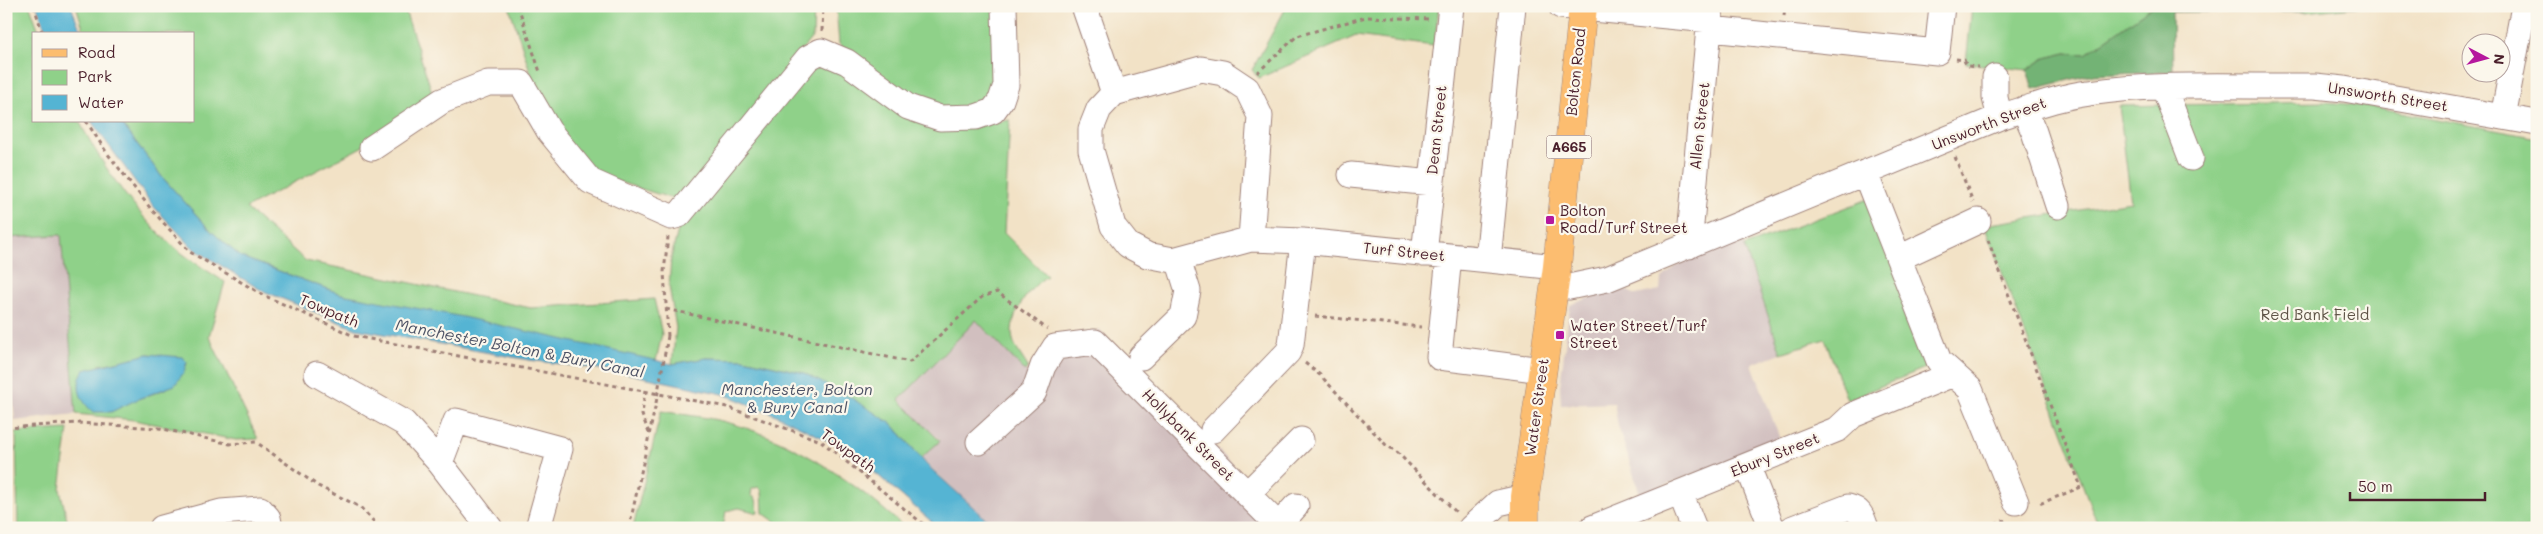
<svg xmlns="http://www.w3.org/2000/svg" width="2543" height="534" viewBox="0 0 2543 534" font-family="Mali,sans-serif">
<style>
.industrial{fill:#d1bfbf}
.green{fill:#8fd189;stroke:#6c785a;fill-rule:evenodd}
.forest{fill:#73b375;stroke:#5e6950}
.water{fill:#54b4d3;stroke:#4f6a7f}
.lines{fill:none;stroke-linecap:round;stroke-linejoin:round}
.minor-casing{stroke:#9e8078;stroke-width:27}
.major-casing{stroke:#9e8078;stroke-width:29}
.path{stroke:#9e8078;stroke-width:3;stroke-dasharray:4 4;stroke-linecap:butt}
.minor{stroke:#fff;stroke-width:25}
.major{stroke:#fcbd6f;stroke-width:28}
.path-bridge{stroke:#9e8078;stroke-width:3;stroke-dasharray:4 4;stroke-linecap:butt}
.poi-dot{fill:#b5179e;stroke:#fbf7ec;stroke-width:2}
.labels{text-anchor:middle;stroke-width:4.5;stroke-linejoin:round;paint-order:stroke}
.shield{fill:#fbf7ec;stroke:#7f6065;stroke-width:1}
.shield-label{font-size:14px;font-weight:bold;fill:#4a1f2b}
.street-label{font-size:15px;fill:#4a1f2b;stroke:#fbf7ec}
.poi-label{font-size:15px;fill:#4a1f2b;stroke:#fbf7ec;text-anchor:start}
.park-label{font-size:15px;fill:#5f5447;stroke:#fbf7ec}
.water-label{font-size:16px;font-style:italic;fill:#4e5366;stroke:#fbf7ec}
</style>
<rect width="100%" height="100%" fill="#fbf7ec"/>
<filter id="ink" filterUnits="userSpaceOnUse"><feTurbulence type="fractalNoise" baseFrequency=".02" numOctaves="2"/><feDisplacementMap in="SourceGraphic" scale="10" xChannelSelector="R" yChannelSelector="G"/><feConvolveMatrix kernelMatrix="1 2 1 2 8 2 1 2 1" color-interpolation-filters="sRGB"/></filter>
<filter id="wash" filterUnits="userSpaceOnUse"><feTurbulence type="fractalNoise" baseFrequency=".0096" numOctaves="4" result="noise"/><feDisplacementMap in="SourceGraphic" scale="20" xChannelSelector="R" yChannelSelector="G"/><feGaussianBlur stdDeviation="1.12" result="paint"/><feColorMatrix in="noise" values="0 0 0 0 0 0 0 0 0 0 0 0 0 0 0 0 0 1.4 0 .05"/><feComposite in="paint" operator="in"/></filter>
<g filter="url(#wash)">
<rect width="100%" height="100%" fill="#f2e2c6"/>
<!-- industrial -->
<path class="industrial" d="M61 235 76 414 15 421 6 325V238Z
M1743 241 1781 353 1752 364 1781 442 1640 494 1618 426 1614 403 1561 405 1560 387 1570 305 1619 287 1636 295 1660 290 1661 279 1680 263Z
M976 320 1038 384 1099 329 1295 528H996L921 458 940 440 898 400Z"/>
<!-- green -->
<path class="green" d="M6 6H30L40 34H34V121H79C105 170 139 220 183 254 196 264 211 273 225 282L209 336 258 439 236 440 134 420 76 414 61 235 6 238ZM148 354 182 358 187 363C179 389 161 390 138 399L99 365 135 359Z
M76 6H405L404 7 434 98 388 133 246 208 306 261 531 308 654 299 662 334 656 361 341 294 241 257 211 231 162 177 120 121H194V34H85Z
M509 6H814L813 36 680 201 581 170 543 111Z
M836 6H994L997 88 988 104 966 111 913 102 855 59 839 44Z
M1287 6H1439L1434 46 1356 36 1259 78 1252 70Z
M1972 6H2153L2086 54 2066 53 2045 58 2027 70 1966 63Z
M2305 6H2363L2305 12Z
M835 64 960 128 1010 120 1004 233 1047 276C1028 288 1005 320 1014 343 1017 351 1024 360 1028 367L1025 371 976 320 899 400 940 441 921 458 892 424 804 373 744 359 706 358 672 364 676 328 669 286 671 258 679 226 815 66Z
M2324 102 2369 106 2537 138V528H2099L1984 225 2131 202 2119 106Z
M1874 197 1940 362 1847 400 1825 339 1781 353 1744 246Z
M661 411C685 415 710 417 733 424 797 442 856 483 905 528H784L763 513 762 491 758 487 752 489 751 495 756 499 758 513 739 508 726 511 723 528H633Z
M68 429 60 489 69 528H18L16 432Z"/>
<!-- forest -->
<path class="forest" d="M2153 6H2305V12H2172L2173 72 2089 75 2033 89 2027 70 2045 58 2066 53 2086 54Z"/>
<!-- water -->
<path class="water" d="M37 6H71L82 34H47Z
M91 121H120L162 177 211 231 241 257 341 294 463 317 672 364 706 358 744 359 804 373 853 399 892 424 927 465 996 528H939L851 452 776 415 723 394 615 371 529 360 356 329 261 290 194 249 153 206Z
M148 354 182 357 187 362 184 372 175 385 138 399 111 412H93C80 401 74 385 84 370Z"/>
</g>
<g filter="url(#ink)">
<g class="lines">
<!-- minor casing -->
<g class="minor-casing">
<path id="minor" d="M1084 6 1114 93
M1561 6 1710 20
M1710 29 1937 52 1942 6
M1995 77V98L2000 117
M2164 88 2191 158
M2024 109 2034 132 2058 206
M2503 117 2524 6
M372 148 442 101 488 83H521L549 131 590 181 671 217 679 215 808 58 821 51 847 62 908 107 940 118 976 117 993 111 1001 100 1006 85 1004 6
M1865 173 1939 361 1970 389 2016 502
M1351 175 1432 183
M1251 239 1260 116 1247 89 1223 73 1201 69 1114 93 1099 109 1091 129V150L1113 226 1128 245 1147 255 1173 260 1251 239 1303 241 1557 267
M1689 246 1711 6
M1424 254 1451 6
M1449 256 1439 357 1542 370
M1899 258 1978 221
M1488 260 1513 6
M1554 287H1569L1607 279 2000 117C2029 108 2058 97 2089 93 2161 82 2242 87 2315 86L2344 89 2537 123
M1141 357 1183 316 1188 291 1178 259
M317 374 404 423 440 463 490 528
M1213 430 1288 352 1291 345 1303 241
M979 442 1034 392 1043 366 1055 347 1095 342 1281 528
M440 463 456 421 560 449 538 528
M1748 467 1772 528
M1680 493 1694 528
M1247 494 1301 440
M1279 525 1296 506
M162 528 221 512 260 509 268 518 270 528
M1471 528 1498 503 1525 497
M1592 528 1838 429 1853 415 1953 374
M1793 528 1848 507C1861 510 1862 517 1866 528"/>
</g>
<!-- major casing -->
<g class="major-casing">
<path id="major" d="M1525 528V497L1557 267 1583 6"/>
</g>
<!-- path -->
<path class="path" d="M34 6 43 34
M518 6 540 72
M1784 16 1785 6
M822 31 823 6
M1956 59 1964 60 1967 66 1979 67
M1257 73 1297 36 1366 17 1429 19
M86 121 107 153 151 209 190 252 263 295 354 336 727 407 821 441 928 528
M1955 157 1973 202
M1988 240 2081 487 2037 505
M666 309 910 362 982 297 997 292 1047 329
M1315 316 1421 327
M668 336 664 272 668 237
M1305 363 1320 375 1386 445 1396 451 1457 513
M645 390 642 415 649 433
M6 428 77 423 159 428 230 444 256 442 318 486 360 507 380 528
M629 528 656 403
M1988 528 2005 520"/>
<!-- minor -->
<use href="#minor" class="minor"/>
<!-- major -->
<use href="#major" class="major"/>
<!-- path-bridge -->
<path class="path-bridge" d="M656 403 668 336"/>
</g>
</g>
<!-- markers -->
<g class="poi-dot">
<rect x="1545" y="215" width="10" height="10" rx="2.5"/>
<rect x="1555" y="330" width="10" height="10" rx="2.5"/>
</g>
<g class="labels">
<!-- shield labels -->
<rect class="shield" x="1546.5" y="135.5" width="45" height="23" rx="4"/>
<g class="shield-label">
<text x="1569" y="152">A665</text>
</g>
<!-- street labels -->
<g class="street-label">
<text transform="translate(1576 72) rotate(-84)" y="5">Bolton Road</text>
<text transform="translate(2388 97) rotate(9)" y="5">Unsworth Street</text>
<text transform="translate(1989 124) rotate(-21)" y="5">Unsworth Street</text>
<text transform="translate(1700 126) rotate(-84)" y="5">Allen Street</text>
<text transform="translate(1437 130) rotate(-84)" y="5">Dean Street</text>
<text transform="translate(1404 252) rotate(6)" y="5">Turf Street</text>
<text transform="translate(329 311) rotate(23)" y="5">Towpath</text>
<text transform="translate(1537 407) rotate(-82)" y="5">Water Street</text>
<text transform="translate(1188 435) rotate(45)" y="5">Hollybank Street</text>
<text transform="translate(848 451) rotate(36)" y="5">Towpath</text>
<text transform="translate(1775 455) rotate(-22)" y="5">Ebury Street</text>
</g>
<!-- poi labels -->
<g class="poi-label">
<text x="1560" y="216">Bolton<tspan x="1560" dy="17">Road/Turf Street</tspan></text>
<text x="1570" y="331">Water Street/Turf<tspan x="1570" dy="17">Street</tspan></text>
</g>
<!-- park labels -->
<g class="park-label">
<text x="2315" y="320">Red Bank Field</text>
</g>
<!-- water labels -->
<g class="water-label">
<text transform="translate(520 348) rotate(11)" y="6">Manchester Bolton &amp; Bury Canal</text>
<text x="797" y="395">Manchester, Bolton<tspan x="797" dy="18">&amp; Bury Canal</tspan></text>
</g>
</g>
<!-- margin -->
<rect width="2543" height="534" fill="none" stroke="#fbf7ec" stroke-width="25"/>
<!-- legend -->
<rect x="32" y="32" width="162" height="90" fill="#fbf7ec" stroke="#b4a19f"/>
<rect x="42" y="49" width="25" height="8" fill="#fcbd6f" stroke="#b4a19f"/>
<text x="78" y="58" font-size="15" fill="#4a1f2b">Road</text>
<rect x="42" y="70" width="25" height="15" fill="#8fd189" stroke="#b4a19f"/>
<text x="78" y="82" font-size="15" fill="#4a1f2b">Park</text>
<rect x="42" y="95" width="25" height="15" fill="#54b4d3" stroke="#b4a19f"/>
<text x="78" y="108" font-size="15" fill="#4a1f2b">Water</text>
<!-- north arrow -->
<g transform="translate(2486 58) rotate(96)"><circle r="24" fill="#fbf7ec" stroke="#b4a19f"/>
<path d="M0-4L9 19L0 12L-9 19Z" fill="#b5179e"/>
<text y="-8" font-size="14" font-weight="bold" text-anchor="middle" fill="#4a1f2b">N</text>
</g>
<!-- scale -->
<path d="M2350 492v8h135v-8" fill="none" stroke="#4a1f2b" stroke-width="2.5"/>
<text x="2358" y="492" font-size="15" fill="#4a1f2b" stroke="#fbf7ec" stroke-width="4" paint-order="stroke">50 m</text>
</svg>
